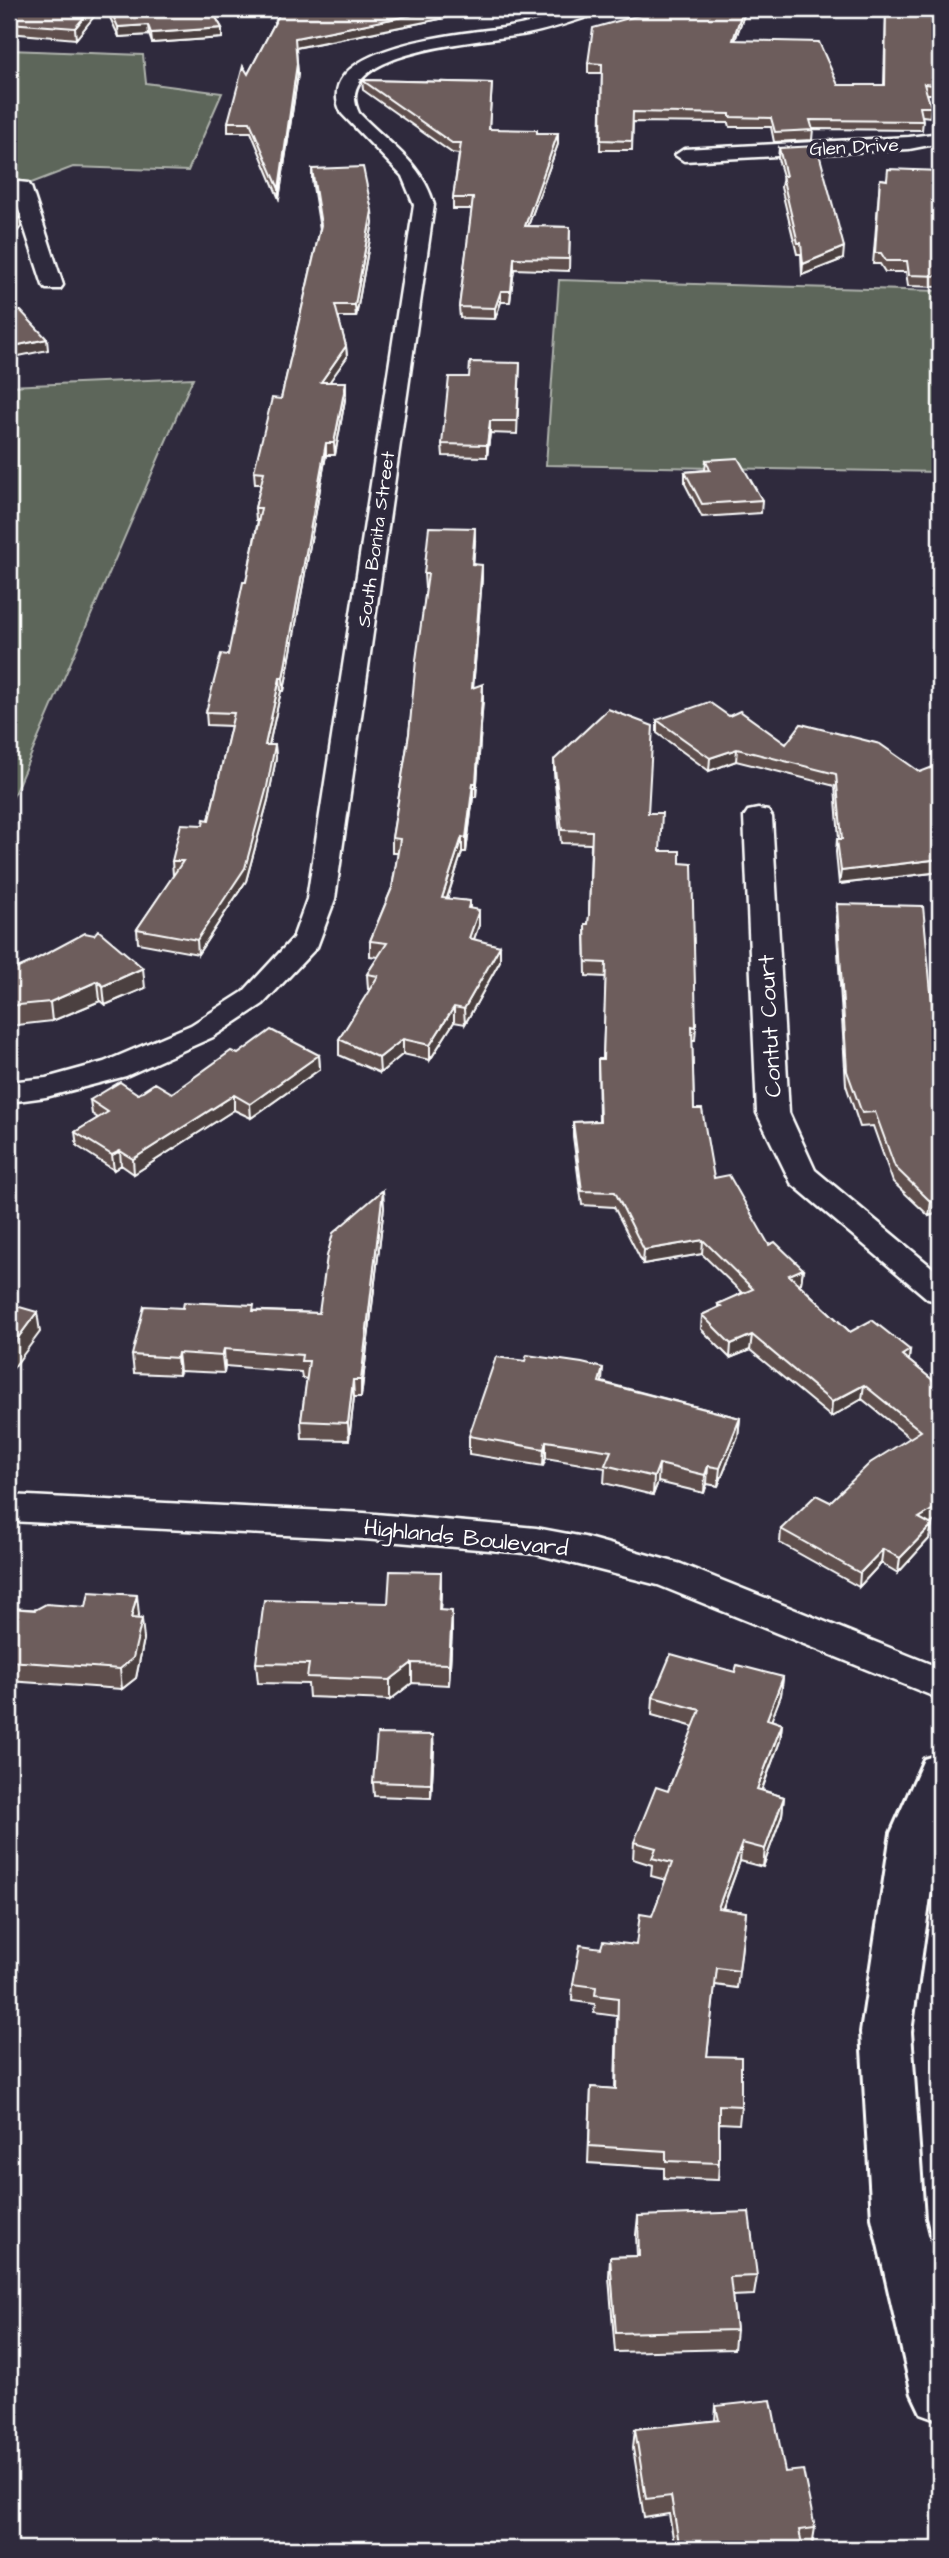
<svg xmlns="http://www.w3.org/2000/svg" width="949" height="2558" viewBox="0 0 949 2558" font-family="'Architects Daughter',sans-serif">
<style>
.green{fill:#5d665a;stroke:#aeb2ac;stroke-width:2}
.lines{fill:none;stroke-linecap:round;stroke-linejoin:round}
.street-casing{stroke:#fff;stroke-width:5}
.secondary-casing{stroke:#fff;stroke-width:6}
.street{fill:#2f2a3d;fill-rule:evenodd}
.secondary{fill:#2f2a3d;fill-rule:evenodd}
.wall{fill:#5e504e;stroke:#fff;stroke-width:2}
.shaded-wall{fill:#4c4140;stroke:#fff;stroke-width:2}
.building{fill:#6d5d5b;stroke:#fff;stroke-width:2}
.labels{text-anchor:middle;stroke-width:7;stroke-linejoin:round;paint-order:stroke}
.far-street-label{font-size:19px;fill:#fff;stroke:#2f2a3d}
.street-label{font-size:23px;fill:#fff;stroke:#2f2a3d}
</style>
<rect width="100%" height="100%" fill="#2f2a3d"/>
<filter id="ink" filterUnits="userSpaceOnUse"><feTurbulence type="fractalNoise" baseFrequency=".0143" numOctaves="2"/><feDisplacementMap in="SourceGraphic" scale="14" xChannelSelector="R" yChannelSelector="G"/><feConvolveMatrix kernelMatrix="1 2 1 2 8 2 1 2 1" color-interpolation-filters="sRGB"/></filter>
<g filter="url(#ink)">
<!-- green -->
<path class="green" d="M9 50 143 55 146 83 222 93 188 171 73 167 21 187H9Z
M559 280 940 291V472L546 465Z
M193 378 9 806V386Z"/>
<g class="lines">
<!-- street casing -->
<g class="street-casing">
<path id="street" d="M577 9H601L599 13C575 21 552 29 527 34 493 41 327 48 359 113 387 143 423 163 434 205L335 899 317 947 263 1004 213 1037 126 1076 46 1097 9 1102V1082L46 1078 104 1062 191 1025 243 992 293 938 307 899 414 205 402 176 342 114C306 45 468 33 504 28 529 24 553 17 577 9Z
M940 133V143L909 149 684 161 675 155 684 149 909 137Z
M9 181 28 183 31 187 63 285 60 289H46L43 285 13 193H9Z
M758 809 768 811 772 817 789 1113 815 1170 940 1274V1302L928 1299 791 1183 757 1113 744 817 748 811Z
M9 1495 364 1513 536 1528 584 1537 681 1564 940 1668V1699L658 1585 536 1554 364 1539 9 1521Z"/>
</g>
<!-- secondary casing -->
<g class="secondary-casing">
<path id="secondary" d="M940 1754V1826L911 2032 924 2218 940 2283V2420L921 2413 912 2394 872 2218 861 2032 891 1833 924 1759Z"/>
</g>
<!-- street -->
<use href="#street" class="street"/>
<!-- secondary -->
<use href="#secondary" class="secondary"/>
</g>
<!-- wall -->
<path class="wall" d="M9 9H100L76 39 9 33Z
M106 9H211L222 28V38L152 43 149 35 119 37Z
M282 9 445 18 296 48 298 74 279 199 251 132H228V122L248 74Z
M661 9H746L735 40 838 85H884L886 9H940V90L934 89 933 94H927L931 107 930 117 922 116 923 121 922 130 813 129 812 140 774 142 771 127H730L729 123 633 122 632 150H600L602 73H588V63Z
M362 80 492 83 489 129 537 133H558V144L528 226 570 227 569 271 514 269 510 302H501L495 319 460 318 459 307 472 209H453V198L459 154 452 153 363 90Z
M779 148 843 259 802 275 801 254H797L781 187 783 176 778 159Z
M312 169 373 222 356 317H338L346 346 347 357 329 382H346V394L335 455H326L284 691H281L269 745H275L276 758 268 800 246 881 198 954 138 943 137 929 174 875H173L172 861 203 825 209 820 231 726 207 725 206 712 228 655 246 582 258 520H256L255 508 261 484H255L254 471 281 399 320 229 312 180Z
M940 171V287L908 286 906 272H885L880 264H873L880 179 887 180Z
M520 363 517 434 490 433 487 457 443 456 442 444 469 377Z
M706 460 762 500 761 513 702 517 685 484V472L705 470Z
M475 542 473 564 482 578 473 687 483 698 476 797H473L466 852H462L447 899 470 901V909L479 910V925L474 939 500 961 465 1024 454 1022 430 1060 403 1054 380 1073 339 1055V1039L370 990 368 989 367 974 378 957 370 956V941L392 888 398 853H392V838L409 734 426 588H425L424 574Z
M729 716 786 744 920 772H940V872L839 884 836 852 837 839H839L835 786 736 761 709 771 657 733V720Z
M554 760 648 813 660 851 680 863 696 1027 695 1040H692L694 1109 714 1178 769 1245 803 1269 801 1283 799 1284 850 1332 910 1350 909 1361 940 1386V1518L931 1524 932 1525 929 1539 898 1573 881 1563 859 1587 780 1543 781 1529 830 1502 910 1438 862 1399 831 1417 750 1350 730 1358 701 1329 702 1315 718 1308V1304L742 1293 702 1254 643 1264 614 1207 582 1205 573 1136V1122L599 1121 598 1059H603L606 977 586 976 585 924H588L589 916 591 844 561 843 554 773Z
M837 904 933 1014 940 1075V1212L929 1216 893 1182 873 1126 860 1127 846 1085 836 917Z
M29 963 145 988 105 1005 100 1001 52 1021 9 1026V972Z
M238 1054 319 1055 320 1069 251 1118 234 1110 134 1174 121 1165 114 1170 77 1146 75 1132 98 1118 92 1114 90 1100 138 1094 172 1093Z
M384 1207 361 1397H354L349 1440 302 1439 301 1421 307 1379 302 1378 301 1372 225 1366 224 1373 180 1371 179 1375 134 1373 132 1355 183 1308 319 1313Z
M525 1361 603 1368 602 1382 740 1418 738 1436 718 1486 707 1484 704 1493 658 1482 653 1495 604 1483 605 1468 546 1458 543 1466 469 1454V1436Z
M441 1592 440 1610 452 1631 449 1685 412 1683 390 1700 309 1697 308 1684 258 1683 256 1663 388 1603Z
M9 1608 139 1615 138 1619 144 1639 136 1678 122 1689 9 1681Z
M735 1672 783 1677 781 1695 771 1720 782 1724 780 1741 762 1790 784 1797 782 1815 763 1867 740 1861 723 1909 746 1912 737 1988 715 1985 707 2056 741 2106 739 2124 719 2123V2163L718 2180 664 2178V2168L588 2163 591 2087 615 2089 617 2016 594 2013 595 2004 572 2001 573 1984 601 1948 636 1945 652 1916 666 1880 651 1876 652 1865 633 1859 634 1842 668 1791 694 1727 652 1715 653 1697Z
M434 1749 431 1798 374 1796 373 1782Z
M638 2216 757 2276 754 2295 732 2296 736 2330 734 2349 615 2352 609 2277 610 2257 637 2256 636 2235Z
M716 2406 785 2472 815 2528 812 2546 803 2547V2549H675L669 2514 644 2518 633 2448 635 2429 715 2421Z"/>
<!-- shaded-wall -->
<path class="shaded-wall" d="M91 9H100L76 39 75 28Z
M443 9H467L445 18 295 48V38Z
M743 9H746L732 49 733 40Z
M148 25 149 35 119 37 118 27Z
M222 28V38L152 43 151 33Z
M297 64 298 74 279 199V189Z
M558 133V144L524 237 525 226Z
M372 211 373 222 356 317 355 305Z
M20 216 21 227 9 242V230Z
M844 247 843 259 802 275 803 264Z
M514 258V269L510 302Z
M501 291V302L495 319V308Z
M47 339 48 350 9 358V347Z
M346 346 347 357 321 394V382Z
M346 382V394L335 455 334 443Z
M490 421V433L487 457V445Z
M326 443V455L284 691 283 678Z
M475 528V542L472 578V564Z
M482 565V578L472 702V688Z
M280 678 281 691 266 758 265 745Z
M483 684V698L476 797V783Z
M275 745 276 758 268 800 246 881 198 954 197 940Z
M737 749 736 761 709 771 710 758Z
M473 783V797L466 852V838Z
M462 837V852L442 913V898Z
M940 859V872L839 884 841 871Z
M479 910V925L469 953V938Z
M500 946V961L465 1024 464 1009Z
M143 968 145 988 105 1005 103 986Z
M98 981 100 1001 52 1021 50 1002Z
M454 1007V1022L430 1060V1045Z
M403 1039V1054L380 1073 379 1058Z
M319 1055 320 1069 251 1118 250 1104Z
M234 1095V1110L134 1174 133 1159Z
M120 1151 121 1165 114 1170 112 1155Z
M383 1190 384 1207 361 1397V1380Z
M940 1198V1212L929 1216 931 1202Z
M703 1240 702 1254 643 1264 644 1250Z
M803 1269 801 1283 788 1289 789 1275Z
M37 1312 40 1332 9 1374V1350Z
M752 1335 750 1350 730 1358 731 1344Z
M224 1349 225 1366 224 1373 222 1356Z
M910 1350 908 1365 902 1355Z
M178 1353 180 1371 179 1375 177 1358Z
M353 1380 354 1397 349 1440 348 1423Z
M864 1385 862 1399 831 1417 832 1402Z
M740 1418 738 1436 718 1486 720 1468Z
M546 1441V1458L543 1466 544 1449Z
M659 1464 658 1482 653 1495 654 1477Z
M708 1466 707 1484 704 1493 705 1475Z
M940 1505V1518L917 1532 919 1518Z
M932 1525 929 1539 898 1573 900 1558Z
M883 1549 881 1563 859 1587 860 1573Z
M441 1572V1592L439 1631V1610Z
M137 1595 139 1615 134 1638 131 1618Z
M452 1611V1631L449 1685V1664Z
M142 1619 144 1639 136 1678 122 1689 120 1669Z
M412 1663V1683L390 1700V1680Z
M783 1677 781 1695 765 1737 767 1719Z
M782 1724 780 1741 755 1807 757 1789Z
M433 1735 434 1749 431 1798V1784Z
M784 1797 782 1815 763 1867 765 1849Z
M742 1843 740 1861 716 1926 718 1908Z"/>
<!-- building -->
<path class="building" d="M9 9H91L75 28 9 23Z
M110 9H211L222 28 151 33 148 25 118 27Z
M282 9H443L295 38 297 64 279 189 250 122H228L243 66 248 74Z
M661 9H743L733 40 819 42 838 85H885L886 9H940V80H933L934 85 924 84 931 107H920L923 121 810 120 813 130 775 132 771 118 730 117V114L633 112 632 141 601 140 602 64 588 63 593 28Z
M362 80 492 83 489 129 537 130V133H558L525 226 570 227 569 259 514 258 511 291H501L495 308 459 307 473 198H453L461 143H452Z
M817 146 844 247 803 264 801 243H798L782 176H786L779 148Z
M363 167 372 211 355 305H335L346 346 321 382H346L334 443H326L283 678H280L265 745H275L267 787 245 868 197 940 137 929 183 861H172L181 824 203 825 204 819 209 820 234 713 206 712 221 654 228 655 243 582H246L261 508H255L264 472 254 471 272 398 281 399 321 225 312 169Z
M888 169 940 171V276L909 275 907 261H886L881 253H875L880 179 887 180Z
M9 185 10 186 20 216 9 230Z
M9 311H21L47 339 9 347Z
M470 362 520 363 517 421H490L487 445 442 444 449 377H469Z
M738 458 762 500 702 504 685 472 710 470 706 460Z
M429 527 475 528 472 564 482 565 472 688 483 684 476 783H473L466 838 462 837 442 898 470 901 468 908 479 910 469 938 500 946 464 1009 454 1007 430 1045 403 1039 379 1058 339 1039 378 976 367 974 387 943 370 941 392 888 400 839 392 838 409 734 416 660 428 574H424Z
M709 702 729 716 740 711 786 744 801 724 880 744 920 772 933 767 940 772V859L841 871 837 839H842L836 774 737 749 710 758 657 720Z
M608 709 653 726 648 813H662L660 851H680V863L692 864 696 1027 692 1026 694 1109H702L714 1178 729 1175 769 1245 775 1242 803 1269 789 1275 850 1332 872 1320 910 1350 902 1355 940 1386V1505L919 1518 932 1525 900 1558 883 1549 860 1573 781 1529 816 1495 830 1502 870 1463 921 1431 864 1385 832 1402 752 1335 731 1344 702 1315 721 1306 718 1304 753 1289 703 1240 644 1250 615 1192 582 1191 573 1122 600 1121 598 1059H603L606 963 586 962 585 924H588L589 915 592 831 562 830 554 760Z
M837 904 923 906 933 1014H936L940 1075V1103H938L940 1105V1198L931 1202 895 1167 875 1112 862 1113 847 1071Z
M98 930 143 968 103 986 98 981 50 1002 9 1006V972L29 963 85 933 94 935Z
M271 1030 319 1055 250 1104 234 1095 133 1159 120 1151 112 1155 75 1132 108 1112 90 1100 120 1082 138 1094 155 1083 172 1093 231 1051 238 1054Z
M383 1190 361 1380H353L348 1423 301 1421 309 1361H301L302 1355 224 1349 222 1356 178 1353 177 1358 132 1355 144 1306 183 1308 184 1302 205 1303 254 1305 253 1311 319 1313 327 1256 333 1233Z
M9 1304 37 1312 9 1350Z
M527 1355 582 1363 603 1368 599 1382 740 1418 720 1468 708 1466 705 1475 659 1464 654 1477 605 1465 611 1451 546 1441 544 1449 469 1436 496 1357 525 1361Z
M390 1571 441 1572 439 1610 452 1611 449 1664 412 1663 390 1680 307 1677 309 1664 256 1663 264 1600 388 1603Z
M89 1592 137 1595 131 1618 142 1619 133 1658 120 1669 9 1661V1608L35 1610 46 1604 86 1607Z
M671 1654 735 1672 737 1665 783 1677 767 1719 782 1724 757 1789 784 1797 765 1849 742 1843 718 1908 746 1912 739 1971 717 1968 707 2056 741 2057V2106L719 2105V2163L666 2161V2151L589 2146 591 2087 616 2089 618 1998 595 1995 596 1987 573 1984 580 1945 601 1948 603 1941 636 1945 640 1914 652 1916 672 1863 652 1858 656 1848 634 1842 656 1787 668 1791 700 1710 653 1697Z
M377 1734 433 1735 431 1784 373 1782Z
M749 2212 757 2276 730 2277 736 2330 616 2333 610 2257 639 2256 638 2216Z
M771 2400 785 2472 803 2470 815 2528 799 2530 803 2549H680L671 2496 646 2499 635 2429 719 2420 716 2406Z"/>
</g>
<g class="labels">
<!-- far-street labels -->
<g class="far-street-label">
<text transform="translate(854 146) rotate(-3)" y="7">Glen Drive</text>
<text transform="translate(375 539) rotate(-82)" y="7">South Bonita Street</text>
</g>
<!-- street labels -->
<g class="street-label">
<text transform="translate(769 1026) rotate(-93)" y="8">Contut Court</text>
<text transform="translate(466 1537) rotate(6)" y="8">Highlands Boulevard</text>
</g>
</g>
<!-- margin -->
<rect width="949" height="2558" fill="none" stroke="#2f2a3d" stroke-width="35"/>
<rect x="18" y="18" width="914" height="2523" fill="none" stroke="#fff" stroke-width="2.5" filter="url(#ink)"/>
</svg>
